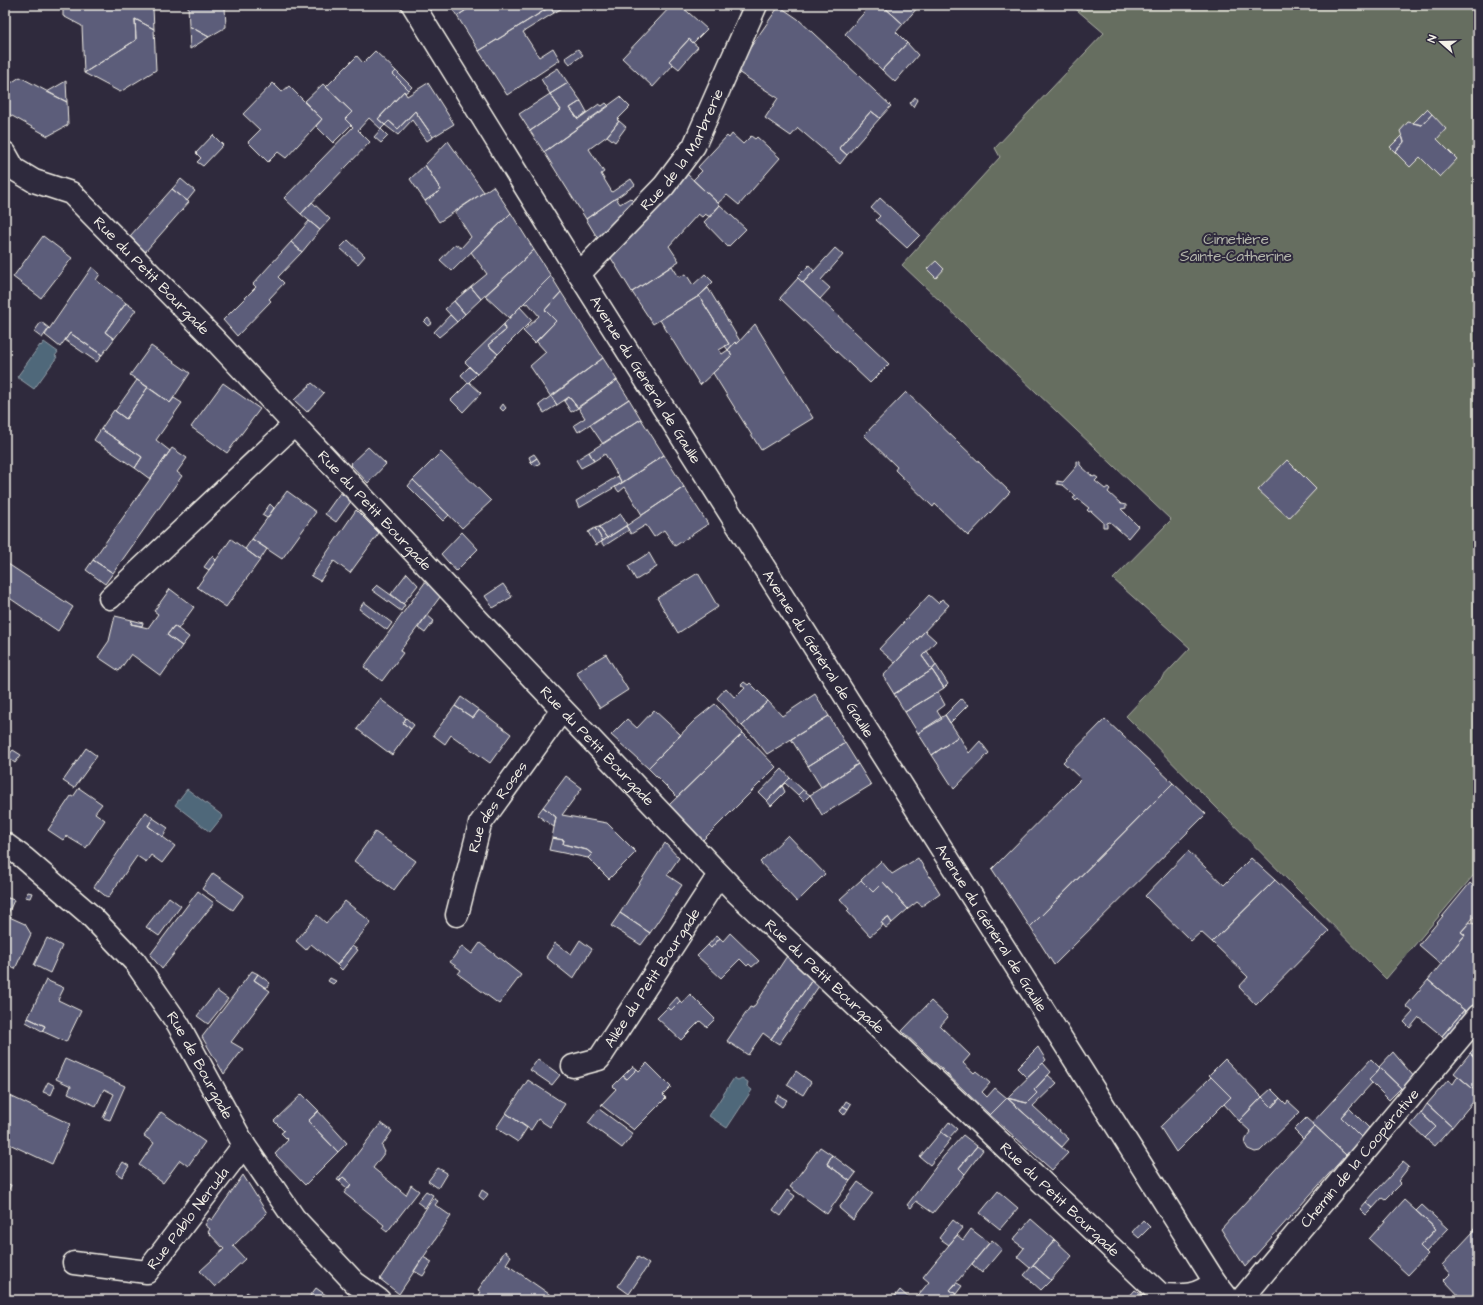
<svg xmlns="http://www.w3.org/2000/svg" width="1483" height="1305" viewBox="0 0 1483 1305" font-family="'Architects Daughter',sans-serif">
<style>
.green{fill:#666e61;stroke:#adb0a4}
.water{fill:#50677a;stroke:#929ea6}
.building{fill:#5c5d7a;stroke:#f4f1e8}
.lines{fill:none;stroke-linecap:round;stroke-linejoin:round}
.minor-casing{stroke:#f4f1e8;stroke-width:25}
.major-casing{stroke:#f4f1e8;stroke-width:25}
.minor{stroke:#2f2a3d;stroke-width:22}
.major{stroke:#2f2a3d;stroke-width:22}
.labels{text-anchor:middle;stroke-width:4;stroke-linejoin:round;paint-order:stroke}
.street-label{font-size:15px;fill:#f4f1e8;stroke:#2f2a3d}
.park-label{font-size:15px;fill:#b4b6ab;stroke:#2f2a3d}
</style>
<rect width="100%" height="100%" fill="#2f2a3d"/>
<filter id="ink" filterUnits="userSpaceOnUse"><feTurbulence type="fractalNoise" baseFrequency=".025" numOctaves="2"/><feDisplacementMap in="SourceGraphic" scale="8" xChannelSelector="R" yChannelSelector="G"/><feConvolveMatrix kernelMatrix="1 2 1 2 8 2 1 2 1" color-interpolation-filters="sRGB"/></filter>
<g filter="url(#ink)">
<!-- green -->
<path class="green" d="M1071 5H1478V870L1386 979 1126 716 1190 648 1113 579 1171 520 902 265 1000 157 995 148 1104 33Z"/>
<!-- water -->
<path class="water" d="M44 342 58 352 55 356 57 357 34 389 17 377 40 345 41 346Z
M187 789 223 816 210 832 175 805Z
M734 1078 738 1080 742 1078 748 1082 747 1086 752 1090 727 1128 709 1116Z"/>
<!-- building -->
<path class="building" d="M63 5H157L153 8 154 29 135 19 136 40 84 73 82 26 63 16Z
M188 5H228L225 7 226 27 209 37 189 26Z
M450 5H474L457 16Z
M474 5H524L526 9 533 5H553L479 51 457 16Z
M553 5H567L554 13 550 7Z
M672 5H680L707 29 693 43 689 39 669 61 673 65 653 87 622 58Z
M871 5H882L903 24 896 32 907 43 882 70 845 34Z
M882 5H920L903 24Z
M779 6 798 19 891 106 880 118 871 111 839 148 847 155 840 164 798 128 791 136 765 118 778 98 738 72 743 58Z
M550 7 554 13 523 32 539 57 553 48 560 60 507 95 479 51Z
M135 19 154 29 156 70 120 92 84 73 136 40Z
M189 26 209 37 190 49Z
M689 39 698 47 679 69 669 61Z
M907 43 918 55 895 82 882 70Z
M578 49 583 55 570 64 565 58Z
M375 51 396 71 393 74 409 90 405 93 404 91 378 119 385 125 381 129 369 118 358 130 370 142 301 214 284 198 353 127 345 119 352 112 326 87 357 56 363 63Z
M558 68 568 83 550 94 541 79Z
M396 71 412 87 409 90 393 74Z
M20 77 67 102 68 125 48 136 5 112V87Z
M66 81 67 102 47 92Z
M273 83 282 92 289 86 322 119 286 158 278 152 268 162 248 142 260 130 243 114Z
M428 83 454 124 433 137 415 111 398 129 389 121 385 125 378 119 404 91 407 96Z
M568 83 581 101 570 108 578 119 599 104 602 106 606 103 609 106 544 152 530 131 561 110 550 94Z
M323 84 352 112 345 119 351 125 333 143 316 126 322 119 304 102Z
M550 94 561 110 530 131 519 114Z
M620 97 630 107 617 120 619 121 607 136 589 149 604 172 601 174 612 192 631 179 635 185 586 219 544 152Z
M915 97 917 100 913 107 910 103Z
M581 101 587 112 578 119 570 108Z
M1427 109 1432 114 1422 125 1413 123Z
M415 111 433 137 427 141 412 120 398 135 385 125 389 121 398 129Z
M871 111 880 118 847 155 839 148Z
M1432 114 1446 129 1437 139 1457 159 1440 177 1420 157 1410 167 1395 152 1404 142 1400 131 1408 122 1422 125Z
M619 121 626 127 615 142 607 136Z
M381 129 388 136 381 143 374 137Z
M732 134 743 144 751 136 755 139 757 137 780 158 739 205 727 195 718 203 693 180 702 171 698 167 727 136 729 138Z
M213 135 223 145 203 166 197 162 201 158 196 153Z
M1402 135 1404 142 1395 152 1390 147Z
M448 141 484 192 439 222 425 201 441 190 425 165Z
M425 165 441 190 425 201 410 179Z
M687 174 720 205 710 217 705 214 702 217 698 214 669 246 679 261 632 292 611 258Z
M181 179 195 191 187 201 172 189Z
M493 186 511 213 452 271 440 260 455 244 461 248 471 237 455 212Z
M172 189 189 202 145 252 130 236Z
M616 198 620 204 630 198 634 202 598 239 586 219Z
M880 198 920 235 907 248 876 220 880 216 871 208Z
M312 202 330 219 320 230 301 214Z
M720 205 746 229 728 247 704 222Z
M511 213 534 250 481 299 471 287 487 274 471 252Z
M309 221 320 230 302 252 291 242Z
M43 236 72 258 41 298 13 277Z
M348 240 365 256 358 264 340 248Z
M291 242 302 252 278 277 284 283 269 299 271 301 237 336 223 320 256 287 253 284Z
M835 248 843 255 821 280 830 288 820 299 803 283Z
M534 250 551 276 509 318 485 296Z
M936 261 944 269 936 278 927 269Z
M809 265 814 271 803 283 797 277Z
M672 266 679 277 686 274 693 285 705 274 713 282 699 296 653 324 632 292Z
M92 267 100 274 96 280 126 303 105 332 114 339 102 355 70 333 60 347 45 335Z
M551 276 561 292 545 310 556 321 535 343 523 331 539 316 528 303 526 304 524 303Z
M798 278 889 364 870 383 780 298Z
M471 287 481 299 465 314 454 301Z
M708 288 740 341 737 344 735 342 728 350 725 346 729 344 699 296Z
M561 292 603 358 551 397 530 366 546 352 536 341 556 321 545 310Z
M699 296 729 344 719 350 722 354 728 350 732 355 700 385 660 320Z
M454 301 465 314 457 322 445 309Z
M126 303 136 310 114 339 105 332Z
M520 307 532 320 498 354 488 345 505 331 504 324Z
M450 315 457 322 439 337 434 332Z
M428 318 432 323 428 326 424 322Z
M41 322 49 328 42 338 34 332Z
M504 324 505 331 488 345 498 354 477 374 465 362Z
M755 324 813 418 761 450 713 373 732 355 728 350 735 342 737 344Z
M70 333 102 355 97 362 65 340Z
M151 346 190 373 170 403 130 375Z
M603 358 617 380 578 408 569 397 557 405 551 396Z
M469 367 477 374 468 383 461 375Z
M137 380 148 387 126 419 115 411Z
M617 380 629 399 578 432 574 425 585 418 578 407Z
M469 382 481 393 463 412 451 400Z
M223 383 260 409 227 453 191 427Z
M312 383 324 393 307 412 294 400Z
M148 387 170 403 174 398 182 403 156 440 170 451 150 479 135 468 142 457 101 429 114 410 126 419Z
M906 392 1010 492 968 536 935 504 933 507 895 470 897 467 864 435Z
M551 396 557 405 544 413 539 405Z
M569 397 578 408 571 412 564 401Z
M629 399 641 419 603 444 590 425Z
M503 404 506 408 503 411 500 408Z
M641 419 664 455 622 483 605 454 594 461 589 452Z
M101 429 142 457 135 468 94 440Z
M368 447 386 464 368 483 350 464Z
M172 448 187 458 177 472 182 476 113 573 93 560Z
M441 452 491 501 462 528 413 480Z
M589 452 594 461 581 468 576 460Z
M534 454 537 458 531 462 529 457Z
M664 455 684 487 642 515 625 487 619 492 615 487Z
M537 458 540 463 535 466 531 462Z
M1287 460 1316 489 1289 518 1258 490Z
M1077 461 1080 462V465L1093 477 1095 476 1098 478 1095 481 1105 489 1108 487 1110 489 1108 492 1121 504 1126 505V508L1121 509 1138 526 1128 538 1110 522 1107 523V527H1103V522L1091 511 1089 512 1087 510 1089 508 1078 499 1076 501 1073 498 1076 496 1063 485 1057 484V481L1063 482 1077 466Z
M618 476 622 483 579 508 576 501Z
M413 480 449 515 443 521 408 486Z
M684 487 708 524 675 546 664 530 654 537 646 525 631 534 626 526Z
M287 491 316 512 282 559 252 539Z
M340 493 352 500 336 522 325 514Z
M270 504 274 508 267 518 262 515Z
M356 510 379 533 350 573 334 561 320 581 311 576Z
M621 514 627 525 607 538 599 527Z
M626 526 629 530 604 546 601 542Z
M599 527 607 538 603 541 595 528Z
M595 528 603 541 596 545 588 532Z
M462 532 478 549 456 571 441 554Z
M231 539 260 560 226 607 197 587Z
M252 539 267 549 260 560 245 549Z
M649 553 657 567 636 580 628 566Z
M212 556 216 560 209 570 204 567Z
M93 560 113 573 105 584 86 570Z
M5 562 73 607 58 631 5 595Z
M407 573 418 585 403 604 391 594Z
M698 573 718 607 678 633 657 598Z
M426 581 440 597 400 651 403 653 382 681 364 667Z
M503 584 512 597 493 608 485 596Z
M377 585 405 605 401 611 372 590Z
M170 589 194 607 178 629 174 626 167 635 182 646 161 676 131 654 119 671 98 657 109 641 115 616 132 620 131 624 148 628 158 614 154 611Z
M929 595 938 603 942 599 949 605 895 663 879 649Z
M364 602 392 623 387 630 359 609Z
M427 615 434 621 425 633 418 628Z
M132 620 143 623 142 626 131 624Z
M174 626 189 637 182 646 167 635Z
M925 631 936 641 922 656 932 670 894 694 883 676Z
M927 651 936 665 932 670 922 656Z
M606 654 628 690 600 708 576 672Z
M936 665 948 684 944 688 932 670Z
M932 670 944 688 905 712 894 694Z
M744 682 748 685 750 683 768 701 742 726 717 698 726 688 735 698 745 688 741 685Z
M938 692 945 705 937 711 942 719 918 733 905 712Z
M815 694 829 716 767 754 752 735 742 726 768 701 782 716Z
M461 697 479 710 473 718 455 706Z
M380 699 406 718 403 723 411 729 392 755 357 729Z
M961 699 968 705 950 723 945 715Z
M715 704 743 733 677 797 648 768 695 720Z
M455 706 473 718 479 710 511 734 490 763 451 735 445 744 433 735Z
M654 710 681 735 648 768 611 735 627 719 637 728Z
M945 715 959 736 932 755 918 733Z
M829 716 845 743 808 766 791 739Z
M406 718 414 725 411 729 403 723Z
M1105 719 1173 783 1030 927 992 869 1081 779 1063 762Z
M743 733 776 767 702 841 668 806Z
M959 736 969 753 980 741 989 753 954 789 932 755Z
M845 743 858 764 821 787 808 766Z
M86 748 97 756 74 788 63 781Z
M13 750 21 755 15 763 7 757Z
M858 764 871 785 822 815 810 795Z
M782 769 790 778 767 801 759 793Z
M566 776 582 788 562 815 607 823 636 852 609 879 588 858 592 854 587 850 563 844 564 840 552 838 556 817 543 807Z
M790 778 803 790 798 795 785 783Z
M1173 783 1206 814 1054 965 1030 927Z
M782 785 785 792 771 806 767 801Z
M79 788 102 804 95 813 105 820 86 848 66 836 63 840 48 830 71 796 73 797Z
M803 790 810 795 804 801 798 795Z
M543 807 556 817 554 827 537 815Z
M146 812 153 818 148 826 175 846 162 863 151 855 146 862 137 856 108 898 94 887Z
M153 818 168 828 163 837 148 826Z
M375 832 416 861 394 890 354 861Z
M788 835 825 874 797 902 760 862Z
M552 838 564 840 563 844 587 850 592 854 588 858 549 850Z
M665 843 679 858 667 875 682 885 650 933 620 913Z
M1188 851 1224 885 1251 858 1275 880 1212 942 1201 932 1191 941 1145 896Z
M918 858 940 893 922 906 917 902 908 909 883 882 873 892 861 880 881 861 892 874Z
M213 873 244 895 233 910 202 889Z
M861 880 873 892 883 882 908 909 892 923 888 917 881 922 883 925 870 936 847 911 849 909 840 899Z
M1275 880 1329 931 1256 1005 1239 987 1248 977 1212 942Z
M1470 883 1478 890V912L1461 932 1465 935 1441 964 1419 945Z
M198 891 214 903 162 969 150 955Z
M28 892 32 893 30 898 25 897Z
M5 897 14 900 7 916 25 924 31 934 15 969 5 964Z
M169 897 181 906 159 936 146 927Z
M345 901 371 922 337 965 311 944 306 950 296 941 317 915 326 923Z
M620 913 650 933 641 945 611 926Z
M888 917 892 923 886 928 881 922Z
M1478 920V1002L1468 1013 1428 980 1465 935 1461 932 1470 922 1474 924Z
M730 933 759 961 752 967 749 964 747 966 740 959 721 978 697 956 708 945 711 948 720 938 723 941Z
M717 935 720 938 711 948 708 945Z
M47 938 62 946 50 973 34 965Z
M580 940 592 949 573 979 546 957 555 943 571 954Z
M480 943 521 975 499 1004 458 974 461 970 450 962 462 946 472 954Z
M352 946 358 950 342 970 337 965Z
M787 956 812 980 771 1039 763 1033 748 1055 727 1041 750 1007 753 1008Z
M252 971 258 974 254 980 270 991 231 1042 243 1049 224 1074 202 1037Z
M258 974 270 983 266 988 254 980Z
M330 978 336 981 333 984 328 981Z
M46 980 64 988 58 1000 81 1011 66 1042 42 1031 45 1026 28 1018Z
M812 980 819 986 779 1044 771 1039Z
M1428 980 1464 1010 1442 1036 1419 1017 1410 1028 1404 1022 1413 1012 1406 1006Z
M217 991 228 999 208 1024 197 1016Z
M690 994 715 1019 707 1027 700 1021 681 1040 657 1018 668 1007 671 1010 680 1001 682 1003Z
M677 997 680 1001 671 1010 668 1007Z
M931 1001 948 1017 940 1026 970 1055 963 1063 974 1073 976 1071 990 1083 982 1092 987 1097 995 1088 1007 1098 990 1115 902 1031Z
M1464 1010 1468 1013 1447 1040 1442 1036Z
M28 1018 45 1026 42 1031 26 1022Z
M1478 1044V1060L1470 1053Z
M1038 1047 1046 1060 1027 1078 1017 1068Z
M1393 1052 1415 1078 1404 1091 1379 1067Z
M1470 1053 1478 1060V1093L1454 1073Z
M65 1059 125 1086 110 1120 103 1118 114 1094 104 1089 96 1106 68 1093 71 1086 56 1079Z
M538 1059 560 1075 552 1085 530 1070Z
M1225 1059 1262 1097 1239 1121 1224 1104 1231 1097 1209 1075Z
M1371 1059 1380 1068 1369 1080 1372 1083 1341 1117 1362 1138 1346 1155 1312 1123Z
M647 1063 671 1087 663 1095 666 1098 634 1130 601 1105 616 1089 613 1086 623 1076 627 1079 637 1069 639 1071Z
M1043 1063 1051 1072 1034 1090 1037 1093 1027 1103 1007 1098Z
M633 1066 637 1069 627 1079 623 1076Z
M1380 1068 1401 1088 1389 1100 1369 1080Z
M796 1071 811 1082 803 1095 787 1085Z
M1048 1075 1057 1083 1033 1106 1069 1139 1062 1147 1007 1098 1027 1103 1037 1093 1034 1090Z
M1458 1076 1478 1093V1096L1452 1127 1427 1104 1448 1080 1453 1084Z
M1211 1077 1231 1097 1176 1152 1160 1127Z
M528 1080 565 1104 550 1127 538 1119 531 1130 506 1113Z
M48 1082 55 1086 51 1095 43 1092Z
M1271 1089 1280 1098 1272 1107 1262 1097Z
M302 1094 319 1111 308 1121 338 1152 305 1185 275 1154 288 1140 281 1133 284 1131 274 1121Z
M8 1095 70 1124 52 1164 5 1142V1101Z
M778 1095 787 1100 782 1107 774 1101Z
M1262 1097 1272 1107 1280 1098 1286 1104 1288 1101 1300 1112 1260 1151 1255 1152 1248 1149 1245 1144 1246 1139 1251 1132 1239 1121Z
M1007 1098 1068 1153 1052 1170 990 1115Z
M846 1101 851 1104 848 1109 843 1106Z
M1427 1104 1452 1127 1435 1146 1425 1138 1436 1127 1421 1113Z
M843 1106 848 1109 844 1115 840 1111Z
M1349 1108 1370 1129 1362 1138 1341 1117Z
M599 1109 633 1134 622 1148 588 1123Z
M318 1111 347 1143 338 1152 308 1121Z
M161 1112 205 1142 188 1166 180 1160 163 1183 139 1165 154 1143 144 1136Z
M506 1113 527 1128 518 1142 496 1128Z
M1421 1113 1436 1127 1425 1138 1411 1125Z
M1306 1118 1315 1126 1303 1139 1294 1130Z
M949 1122 957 1129 949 1138 941 1132Z
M381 1123 392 1131 382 1146 385 1152 373 1168 406 1195 411 1185 419 1191 387 1232 382 1228 384 1225 344 1193 351 1184 343 1177 339 1181 337 1180Z
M1315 1126 1346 1155 1245 1267 1221 1229Z
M941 1132 951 1139 930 1165 920 1157Z
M963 1135 977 1146 959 1168 965 1174 933 1213 916 1201 911 1208 907 1205 944 1156Z
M977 1146 983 1150 965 1174 959 1168Z
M820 1147 832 1155 827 1164 850 1181 827 1214 790 1187Z
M832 1155 856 1173 850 1181 827 1164Z
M123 1162 129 1166 122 1177 116 1173Z
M1403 1162 1409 1167 1398 1181 1401 1184 1385 1200 1382 1198 1373 1208 1366 1202Z
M438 1168 447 1173 438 1188 428 1181Z
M243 1175 267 1213 233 1246 245 1259 215 1287 200 1271 224 1249 208 1232 210 1229 205 1225 209 1218 212 1220Z
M343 1177 351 1184 348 1189 339 1181Z
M858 1182 873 1193 853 1220 839 1208Z
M5 1183 11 1185 5 1198Z
M482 1190 488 1194 484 1200 479 1196Z
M787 1190 795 1196 781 1216 773 1210Z
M426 1191 433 1195 425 1208 417 1202Z
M998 1191 1018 1208 1000 1229 980 1213Z
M433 1198 438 1201 435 1205 451 1216 399 1294 380 1279Z
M1404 1200 1436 1229 1420 1246 1428 1254 1408 1275 1369 1239Z
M1366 1202 1373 1208 1366 1215 1360 1209Z
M1422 1205 1448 1229 1426 1252 1420 1246 1436 1229 1416 1211Z
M1031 1219 1055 1240 1030 1268 1017 1257 1024 1248 1013 1240Z
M953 1220 963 1228 949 1245 939 1238Z
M1143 1220 1150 1227 1139 1238 1132 1232Z
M1478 1224V1300H1463L1444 1280 1450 1274 1442 1265 1474 1231 1473 1229Z
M971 1229 989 1243 950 1290 956 1294 951 1300H914L929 1282 923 1277 957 1235 963 1240Z
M992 1240 1002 1249 982 1273 972 1264Z
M1055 1240 1072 1256 1051 1280 1033 1265Z
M505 1251 511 1256 506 1264 552 1296 549 1300H476L481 1292 478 1290Z
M423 1257 432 1262 423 1276 414 1271Z
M638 1257 649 1264 629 1294 618 1286Z
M1033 1265 1051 1280 1041 1290 1024 1275Z
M957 1283 962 1286 956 1294 950 1290Z
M316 1288 333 1300H307Z
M900 1290 910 1299 909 1300H892Z
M1135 1290 1142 1295 1138 1300H1126Z
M247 1292 258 1300H241Z
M1142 1295 1148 1300H1138Z"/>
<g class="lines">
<!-- minor casing -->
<g class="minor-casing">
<g id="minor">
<path id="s1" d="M5 153 14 169 34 181 71 193 213 338 507 651 737 893 1161 1295C1185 1296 1195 1297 1215 1282"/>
<path id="s2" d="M579 274 664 186 694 146 756 5"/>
<path d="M110 598 294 425"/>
<path id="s3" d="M5 844 24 858 89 914 135 962 178 1024 244 1145 294 1218 355 1283 379 1300"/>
<path id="s4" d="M457 915 480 824 562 710"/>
<path id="s5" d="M573 1066 599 1059 719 875"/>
<path id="s6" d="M74 1263 147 1272 244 1145"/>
<path id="s7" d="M1241 1300 1478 1016"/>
</g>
</g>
<!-- major casing -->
<g class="major-casing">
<g id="major">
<path id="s8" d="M413 5 579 274 1215 1282 1229 1300"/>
</g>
</g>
<!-- minor -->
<use href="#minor" class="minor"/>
<!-- major -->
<use href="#major" class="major"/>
</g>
</g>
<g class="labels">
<!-- street labels -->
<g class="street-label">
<text dy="5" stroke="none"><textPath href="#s2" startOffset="163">Rue de la Marbrerie</textPath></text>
<text dy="5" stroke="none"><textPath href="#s1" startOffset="196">Rue du Petit Bourgade</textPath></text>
<text dy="5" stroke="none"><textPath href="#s8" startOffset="441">Avenue du Général de Gaulle</textPath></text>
<text dy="5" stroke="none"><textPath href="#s1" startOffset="520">Rue du Petit Bourgade</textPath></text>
<text dy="5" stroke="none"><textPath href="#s8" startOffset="765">Avenue du Général de Gaulle</textPath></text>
<text dy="5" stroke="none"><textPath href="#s1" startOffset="844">Rue du Petit Bourgade</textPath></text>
<text dy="5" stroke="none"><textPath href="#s4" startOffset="117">Rue des Roses</textPath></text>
<text dy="5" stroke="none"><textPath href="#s8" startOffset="1089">Avenue du Général de Gaulle</textPath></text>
<text dy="5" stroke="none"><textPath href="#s1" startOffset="1168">Rue du Petit Bourgade</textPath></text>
<text dy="5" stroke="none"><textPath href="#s5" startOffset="124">Allée du Petit Bourgade</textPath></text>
<text dy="5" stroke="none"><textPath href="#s3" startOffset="298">Rue de Bourgade</textPath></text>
<text dy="5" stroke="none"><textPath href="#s7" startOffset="185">Chemin de la Coopérative</textPath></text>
<text dy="5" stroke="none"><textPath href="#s1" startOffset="1492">Rue du Petit Bourgade</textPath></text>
<text dy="5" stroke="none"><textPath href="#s6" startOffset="141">Rue Pablo Neruda</textPath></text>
</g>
<!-- park labels -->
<g class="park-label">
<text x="1236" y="244">Cimetière<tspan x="1236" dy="17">Sainte-Catherine</tspan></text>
</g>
</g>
<!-- margin -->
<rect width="1483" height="1305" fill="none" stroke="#2f2a3d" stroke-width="20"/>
<rect x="10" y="10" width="1463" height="1285" fill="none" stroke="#f4f1e8" stroke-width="1.5" filter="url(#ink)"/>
<!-- north arrow -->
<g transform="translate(1441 42) rotate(290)" stroke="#2f2a3d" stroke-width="3" paint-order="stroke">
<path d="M0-3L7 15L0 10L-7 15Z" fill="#f4f1e8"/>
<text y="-6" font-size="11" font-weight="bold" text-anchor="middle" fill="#f4f1e8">N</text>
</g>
</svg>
